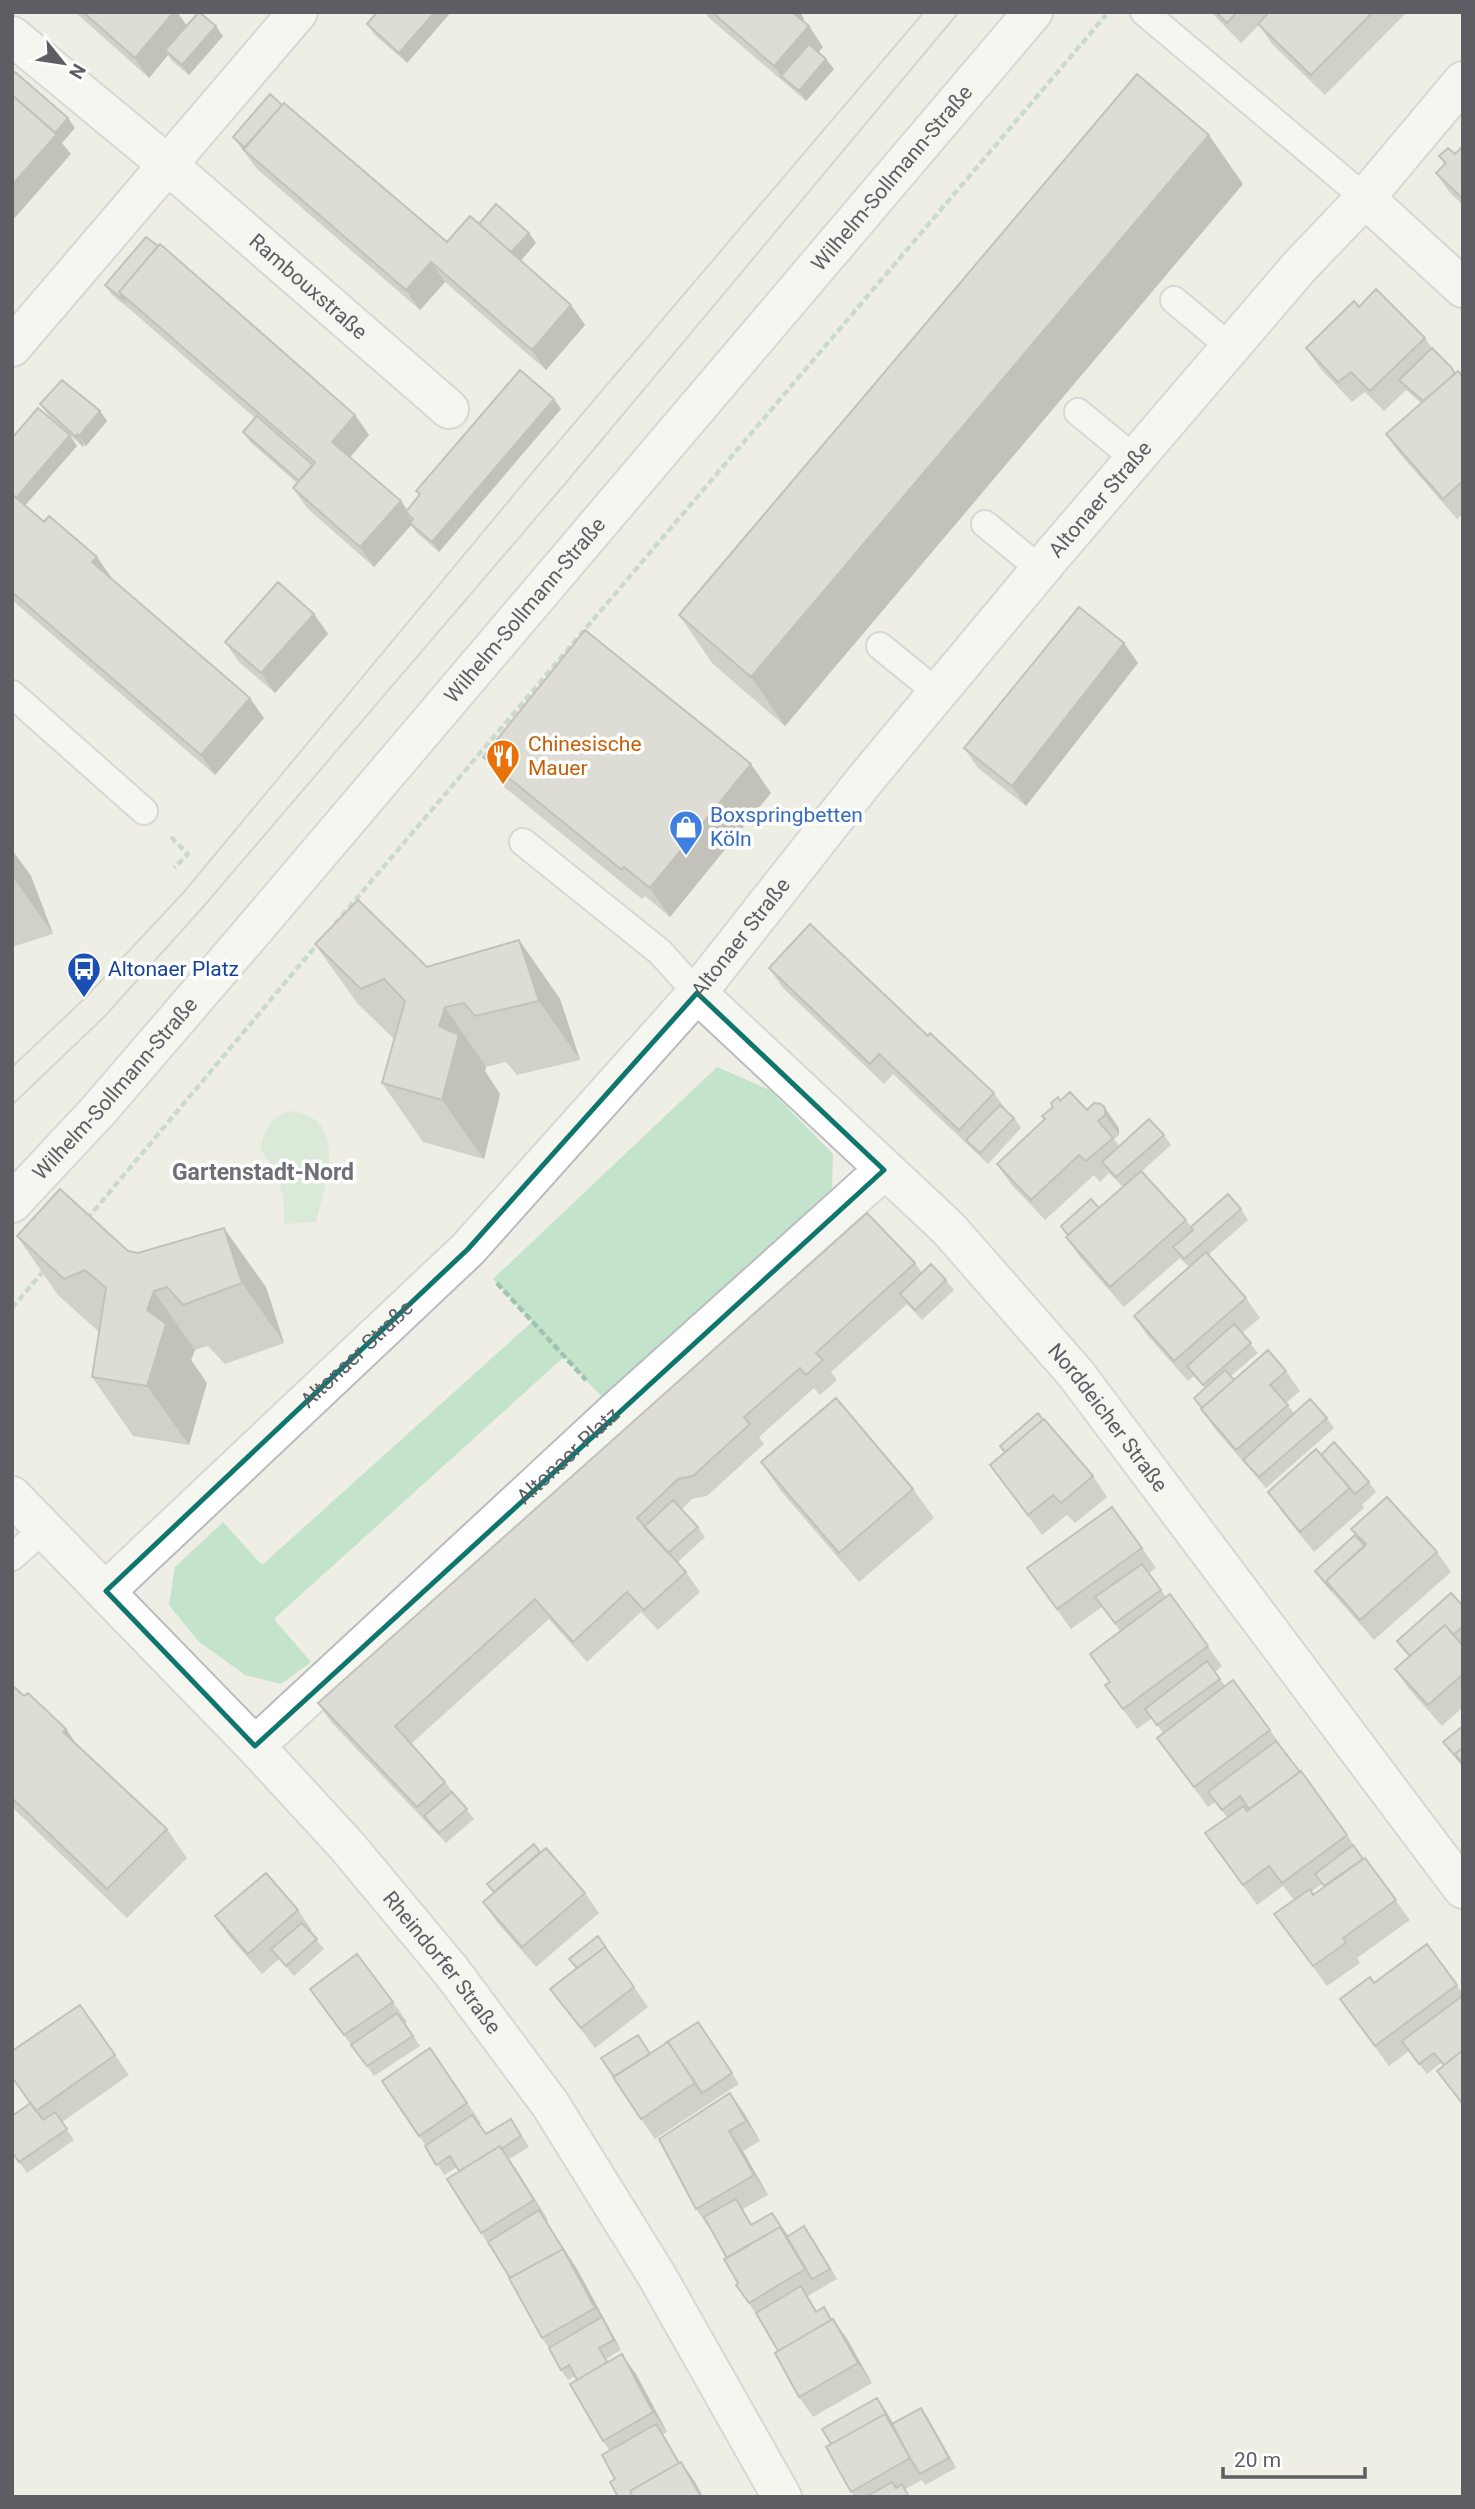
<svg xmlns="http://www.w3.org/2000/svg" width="1475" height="2509" viewBox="0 0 1475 2509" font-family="Roboto,sans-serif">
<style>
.green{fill:#c4e3cb}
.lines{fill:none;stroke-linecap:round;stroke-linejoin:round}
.service-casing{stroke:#babbc0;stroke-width:30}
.minor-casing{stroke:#babbc0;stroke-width:42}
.tertiary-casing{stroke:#babbc0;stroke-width:42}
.path{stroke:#9ec3b1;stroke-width:4.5;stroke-dasharray:7 3.5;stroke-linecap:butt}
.service{stroke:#fff;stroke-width:26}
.minor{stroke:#fff;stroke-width:38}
.tertiary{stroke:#fff;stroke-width:38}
.tram{stroke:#b7b7b8;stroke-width:2}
.wall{fill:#adaca7;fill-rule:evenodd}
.shaded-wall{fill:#8d8c88}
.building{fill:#c9c8c2;stroke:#8d8c88;stroke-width:2}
.marked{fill:none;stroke:#0f766e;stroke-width:5;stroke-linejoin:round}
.labels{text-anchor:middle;stroke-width:7;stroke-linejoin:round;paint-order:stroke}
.street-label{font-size:21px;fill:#5d5e64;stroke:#fff}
.food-label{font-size:21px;fill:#c56008;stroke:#fff;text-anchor:start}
.shop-label{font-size:21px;fill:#366cbe;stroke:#fff;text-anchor:start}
.transit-label{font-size:21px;fill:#164399;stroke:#fff;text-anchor:start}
.neighbourhood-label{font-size:23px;font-weight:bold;fill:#6e7076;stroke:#fff}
</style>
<rect width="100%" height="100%" fill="#eeeee5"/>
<!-- green -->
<path class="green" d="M717 1067 770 1090 833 1154 832 1191 603 1398 564 1357 274 1619 311 1662 281 1684 245 1675 198 1641 169 1605 175 1567 223 1522 262 1565 532 1322 493 1279Z
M288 1111C295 1112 303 1112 309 1116 345 1134 323 1193 316 1222L284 1224C286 1197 277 1170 260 1149 265 1129 269 1120 288 1111Z"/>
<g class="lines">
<!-- service casing -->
<g class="service-casing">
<path id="service" d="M1144 12 1365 198
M1174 300 1230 347
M1078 412 1135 459
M985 524 1040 569
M880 646 938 693
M12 694 144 811
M523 842 660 952 697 993
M12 1557 44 1529"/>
</g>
<!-- minor casing -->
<g class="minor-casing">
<g id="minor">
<path id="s1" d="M12 36 167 164 449 409"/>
<path d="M1365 198 1463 288"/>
<path d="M12 347 298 12"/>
<path id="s2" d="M697 993 948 1228 1076 1374 1463 1889"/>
<path id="s3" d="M12 1496 255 1746 347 1846 452 1972 550 2104 657 2276 782 2497"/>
<path id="s4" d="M106 1591 468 1249 697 993 864 781 1055 552 1300 266 1365 198 1463 81"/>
<path id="s5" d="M255 1746 615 1412 884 1170"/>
</g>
</g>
<!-- tertiary casing -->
<g class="tertiary-casing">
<g id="tertiary">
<path id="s6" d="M12 1203 98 1111 245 940 1033 12"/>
</g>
</g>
<!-- path -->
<path class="path" d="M171 837 188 854 174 868
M335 924 1106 15
M87 1219 320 941
M497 1283 586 1380
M12 1308 46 1268"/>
<!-- service -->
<use href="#service" class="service"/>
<!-- minor -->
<use href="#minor" class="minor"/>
<!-- tertiary -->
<use href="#tertiary" class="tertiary"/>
<!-- tram -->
<path class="tram" d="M12 1067 84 999 183 893 537 467 924 12
M12 1105 104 1017 203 907 564 485 959 12"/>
</g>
<!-- wall -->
<path class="wall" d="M75 12H177L187 26 223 36 189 75 172 61 168 55 149 78Z
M377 12H451L407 63 374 34 367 24Z
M705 12H800L804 19 802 21 823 47 818 52 834 69 806 101 709 18Z
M1211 12H1407L1325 95 1272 44 1259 25 1241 43Z
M233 137 447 242 479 224 536 243 521 260 571 305 585 325 546 370 445 282 420 310 257 169Z
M1463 146V205L1450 193 1436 173 1445 165 1439 156 1455 154Z
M1243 184 785 726 713 664 679 615Z
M105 285 355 415 369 435 350 457 407 510 419 495 416 491 554 399 561 409 439 552 417 533 411 525 374 567 307 508 293 488 297 483 250 442 243 432 255 418 133 312 112 295Z
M1359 307 1425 338 1432 348 1455 374 1463 377V513L1457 519 1400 454 1386 434 1421 403 1406 390 1384 411 1365 392 1352 402 1320 368 1306 348Z
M40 404 100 411 107 421 86 446 84 445 83 447 47 414Z
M12 438 77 446 25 505 111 577 110 578 264 718 215 775 12 600Z
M314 614 328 634 275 693 239 662 225 642Z
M1124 643 1138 663 1026 806 978 768 964 748Z
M483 757 771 793 670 917 645 896 642 899 503 786Z
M12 850 31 876 53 934 12 947Z
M519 940 560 999 580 1060 517 1075 506 1062 486 1067 485 1071 500 1094 484 1159 423 1142 382 1083 394 1039 357 1003 315 944 427 967Z
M769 968 928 1036 994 1093 1007 1111 1014 1118 1021 1128 988 1164 893 1074 884 1084 783 988Z
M1060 1101 1087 1110 1094 1103 1119 1128V1135L1114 1139 1119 1146 1164 1135 1171 1145 1142 1171 1186 1220 1193 1230 1241 1209 1248 1220 1208 1255 1246 1298 1260 1318 1242 1333 1258 1353 1231 1376 1234 1380 1286 1371 1300 1391 1286 1403 1294 1413 1327 1418 1334 1428 1266 1488 1215 1429 1194 1398 1205 1388 1194 1376 1188 1381 1148 1336 1134 1316 1189 1267 1180 1258 1124 1307 1080 1257 1066 1237 1067 1236 1061 1226 1099 1208 1123 1187 1109 1173 1100 1182 1094 1175 1045 1220 1011 1184 997 1164 1045 1119 1042 1116Z
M17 1236 128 1251 266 1287 284 1343 225 1364 208 1346 195 1350 191 1360 207 1383 189 1445 133 1436 92 1377 99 1332 58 1295Z
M915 1263 922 1273 946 1280 954 1290 922 1320 907 1304 831 1372 837 1380 820 1395 814 1388 759 1437 764 1444 707 1496 692 1499 682 1509 698 1527 705 1537 677 1563 686 1572 700 1592 658 1630 641 1612 587 1662 549 1619 411 1744 445 1782 474 1819 446 1843 332 1723 318 1703Z
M1321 1455 1369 1482 1376 1492 1362 1505 1364 1508 1314 1552 1282 1512 1268 1492Z
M761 1462 913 1489 934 1518 859 1582 781 1491Z
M990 1465 1093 1476 1107 1497 1075 1523 1067 1515 1042 1535Z
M1351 1529 1437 1552 1451 1572 1374 1640 1322 1581 1315 1571 1359 1540Z
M1142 1548 1156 1568 1149 1573 1166 1597 1170 1594 1222 1666 1215 1672 1225 1686 1270 1730 1284 1750 1347 1835 1363 1859 1365 1858 1410 1920 1357 1958 1360 1963 1327 1986 1274 1914 1294 1900 1283 1886 1257 1905 1205 1833 1227 1817 1215 1802 1208 1807 1157 1738 1163 1733 1152 1718 1137 1729 1105 1685 1110 1682 1120 1631 1102 1607 1071 1629 1027 1568ZM1322 1884 1324 1887 1313 1895 1311 1892Z
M1463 1606V1642L1461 1644 1463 1646V1707L1442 1726 1409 1689 1395 1669 1409 1656 1397 1641Z
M12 1685 24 1696 66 1729 77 1745 167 1829 187 1858 127 1918 12 1807Z
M1463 1726V1767L1443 1742Z
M540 1852 585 1893 599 1913 536 1967 497 1922 483 1902 494 1892 487 1884Z
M298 1910 312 1930 310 1932 324 1949 294 1976 279 1959 262 1974 229 1936 215 1916Z
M598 1936 648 2007 595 2048 550 1989 576 1969 569 1959Z
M1427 1944 1463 1994V2106L1437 2071 1443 2066 1441 2063 1427 2074 1409 2051 1389 2066 1340 1999 1374 1983Z
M310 1989 393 2002 407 2022 405 2023 420 2046 374 2076Z
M80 2005 129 2075 62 2122 74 2140 27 2173 12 2152 31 2103Z
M698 2022 739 2084 655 2139 641 2119 650 2054Z
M430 2048 481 2123 479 2124 486 2134 518 2129 529 2147 509 2159 548 2220 546 2221 577 2269 621 2350 606 2359 608 2362 636 2374 667 2432 663 2434 680 2463 681 2462 695 2482 703 2497H618L610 2451 603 2441 578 2380 575 2376 568 2380 561 2370 549 2348 542 2338 510 2278 447 2179 459 2171 457 2167 444 2175 426 2146 382 2081Z
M730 2093 744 2113 760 2141 743 2151 768 2195 743 2209 752 2224 788 2236 804 2226 837 2279 808 2296 817 2311 833 2319 847 2339 872 2383 813 2417 799 2397 778 2351 757 2315 736 2285 738 2283 727 2258 710 2229 696 2209Z
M921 2408 928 2418 956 2468 925 2485 922 2480 905 2489 910 2497H855L851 2492 885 2409 893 2423Z"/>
<!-- shaded-wall -->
<path class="shaded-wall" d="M174 12H177L190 30 165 50 168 55 149 78 135 58Z
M435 12H451L407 63 399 53Z
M789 12H800L804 19 798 26Z
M216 26 223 36 189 75 182 65Z
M809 26 823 47 790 84 781 76 774 66Z
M826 59 834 69 806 101 799 91Z
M68 118 75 128 62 143 71 154 12 221V185Z
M1209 135 1243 184 785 726 751 677Z
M529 233 536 243 517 265 509 255Z
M431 262 445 282 420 310 406 290Z
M571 305 585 325 546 370 532 350Z
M554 399 561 409 439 552 432 542Z
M100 411 107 421 86 446 79 436Z
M355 415 369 435 346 462 332 442Z
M77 434 84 445 83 447 76 437Z
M70 435 77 446 21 510 14 500Z
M401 501 415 521 406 512 413 523 374 567 360 547Z
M97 557 111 577 106 582 92 562Z
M314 614 328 634 275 693 261 673Z
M1124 643 1138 663 1026 806 1012 786Z
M250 698 264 718 215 775 201 755Z
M751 764 771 793 670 917 650 888Z
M12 850 31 876 53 934 12 876Z
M519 940 560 999 580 1060 539 1001Z
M445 1007 486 1067 485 1071 500 1094 484 1159 442 1100 439 1026Z
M1105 1108 1119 1128V1135L1105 1115Z
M224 1228 266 1287 284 1343 242 1283Z
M154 1291 195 1350 191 1360 207 1383 189 1445 147 1386V1310Z
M66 1729 86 1758 63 1732Z
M730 2093 744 2113 760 2141 746 2121Z
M729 2131 743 2151 768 2195 754 2175Z
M500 2146 514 2166 548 2220 534 2200Z
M539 2210 577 2269 609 2328 595 2308Z
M804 2226 811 2236 837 2279 830 2269Z
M602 2317 609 2328 621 2350 614 2340Z
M833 2319 847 2339 872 2383 858 2363Z
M622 2354 636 2374 667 2432 653 2412Z
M921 2408 928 2418 956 2468 949 2458Z
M656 2424 663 2434 692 2484 685 2473Z
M681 2462 695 2482 703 2497H701Z"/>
<!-- building -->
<path class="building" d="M83 12H174L135 58Z
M199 12 216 26 182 65 165 50Z
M377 12H435L399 53 367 24Z
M712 12H792L809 26 774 66Z
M1216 12H1237L1227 23Z
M1269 12H1373L1311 75 1258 24Z
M809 44 826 59 799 91 781 76Z
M15 72 68 118 55 133 12 95V75Z
M1137 74 1209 135 751 677 679 615Z
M270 94 282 105 245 148 233 137Z
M12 95 57 134 12 185Z
M284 103 447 242 470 216 571 305 532 350 431 262 406 290 243 149Z
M1463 146V199L1436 173 1446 163 1439 156 1448 148 1455 154Z
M496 204 529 233 511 252 479 224Z
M146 237 158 246 119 292 126 302 105 285Z
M160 244 355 415 332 442 401 501 360 547 293 488 315 462 119 292Z
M1376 289 1425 338 1370 391 1351 372 1338 382 1306 348 1354 301 1359 307Z
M1432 348 1451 367 1455 374 1423 401 1399 380Z
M520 370 554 399 432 542 410 523 413 519 406 512 420 494 416 491Z
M1458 371 1463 377V481L1443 499 1386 434Z
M62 380 100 411 79 436 77 434 76 437 40 404Z
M38 408 70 435 16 498 12 494V438Z
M257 416 313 465 299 481 243 432Z
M12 494 44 522 49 516 97 557 92 562 250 698 201 755 12 592Z
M278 582 314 614 261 673 225 642Z
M1079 607 1124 643 1012 786 964 748Z
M585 630 751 764 650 888 624 867 622 870 483 757Z
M358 900 427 967 519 940 539 1001 475 1016 464 1003 445 1007 439 1026 459 1035 442 1100 382 1083 405 1001 384 979 361 989 315 944Z
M810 924 928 1036 930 1033 994 1093 959 1130 879 1054 870 1064 769 968Z
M1070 1092 1087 1110 1094 1103 1101 1104 1105 1108V1115L1098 1121 1113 1138 1086 1161 1079 1155 1031 1200 997 1164 1045 1119 1042 1116 1053 1107 1051 1103 1058 1097 1060 1101Z
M1000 1105 1014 1118 980 1153 966 1140Z
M1149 1119 1164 1135 1116 1177 1102 1162Z
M1141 1171 1186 1220 1110 1287 1066 1237Z
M60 1189 128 1251 138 1253 224 1228 242 1283 183 1305 167 1287 154 1291 147 1310 166 1324 147 1386 92 1377 106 1288 85 1270 64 1279 17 1236Z
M1228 1194 1241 1209 1184 1259 1173 1247 1193 1230 1191 1227Z
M1091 1199 1099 1208 1068 1235 1061 1226Z
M867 1213 915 1263 816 1353 823 1360 806 1375 800 1368 744 1417 750 1424 693 1476 678 1479 637 1518 686 1572 644 1610 627 1592 573 1642 535 1599 395 1726 445 1782 417 1807 318 1703Z
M1206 1252 1246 1298 1174 1361 1134 1316Z
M931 1264 946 1280 915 1310 900 1294Z
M1234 1324 1251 1343 1203 1385 1187 1366Z
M1268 1350 1286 1371 1270 1385 1288 1405 1236 1450 1201 1409Z
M1225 1370 1234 1380 1202 1408 1194 1398Z
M836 1398 913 1489 839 1553 761 1462Z
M1310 1399 1327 1418 1259 1477 1243 1460Z
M1038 1413 1043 1420 1005 1452 1000 1446Z
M1044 1419 1093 1476 1061 1503 1053 1495 1028 1515 990 1465Z
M1334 1442 1369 1482 1355 1494 1321 1455Z
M1316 1449 1350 1488 1300 1532 1268 1492Z
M1387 1497 1437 1552 1360 1620 1326 1581 1366 1544 1351 1529Z
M673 1500 698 1527 668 1553 644 1527Z
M1112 1507 1142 1548 1057 1609 1027 1568Z
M1355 1535 1365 1546 1326 1581 1333 1591 1315 1571Z
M1142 1564 1161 1590 1115 1623 1095 1597Z
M1451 1593 1463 1606V1626L1453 1635 1445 1625 1410 1656 1397 1641Z
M1170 1594 1208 1646 1123 1709 1105 1685 1110 1682 1090 1654Z
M1445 1625 1463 1646V1674L1428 1705 1395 1669Z
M1207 1661 1220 1679 1157 1725 1145 1709Z
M1233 1680 1270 1730 1194 1787 1157 1738Z
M12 1685 24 1696 28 1693 66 1729 63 1732 167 1829 107 1889 12 1798Z
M1463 1726V1748L1455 1754 1462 1764 1443 1742Z
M1276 1741 1300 1772 1249 1809 1240 1796 1222 1810 1208 1792Z
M1463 1748V1763L1455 1754Z
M1301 1771 1347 1835 1282 1883 1269 1866 1243 1885 1205 1833 1244 1806 1247 1811Z
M452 1792 467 1809 439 1833 424 1816Z
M534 1844 540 1852 494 1892 487 1884Z
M1353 1845 1363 1859 1324 1886 1315 1874Z
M546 1848 585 1893 522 1947 483 1902Z
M1365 1858 1396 1900 1343 1938 1346 1943 1313 1966 1274 1914 1310 1889 1313 1895Z
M266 1873 298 1910 248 1954 215 1916Z
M302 1923 317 1939 286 1966 271 1949Z
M598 1936 606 1948 605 1947 577 1968 569 1959Z
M1427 1944 1457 1985 1375 2046 1340 1999 1370 1977 1374 1983Z
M605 1947 634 1987 581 2028 550 1989Z
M357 1954 393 2002 344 2035 310 1989Z
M1461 1997 1463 2000V2050L1444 2065 1434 2053 1419 2064 1402 2041Z
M80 2005 115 2055 36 2111 12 2077V2051Z
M397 2013 413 2036 367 2066 351 2045Z
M698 2022 732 2073 702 2093 668 2042H667Z
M638 2035 650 2054 614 2077 601 2058Z
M668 2042 695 2083 641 2119 613 2077Z
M430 2048 467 2103 419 2136 382 2081Z
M1463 2050V2104L1437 2071Z
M730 2093 746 2121 729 2131 754 2175 696 2209 659 2139Z
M31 2103 43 2120 55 2112 67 2129 19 2162 12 2152V2116Z
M472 2115 486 2134 511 2119 521 2136 501 2149 500 2146 459 2171 450 2156 436 2165 425 2146Z
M500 2146 534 2200 481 2233 447 2179Z
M736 2199 751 2225 772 2213 787 2236 780 2227 727 2258 704 2217Z
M539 2210 569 2259 563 2249 510 2278 488 2242Z
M804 2226 830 2269 812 2279 787 2237Z
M780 2227 805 2269 749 2303 736 2285 738 2283 724 2259Z
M563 2249 595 2308 542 2338 509 2278Z
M801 2286 816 2312 824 2307 831 2320 778 2351 756 2313Z
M602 2317 614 2340 599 2348 607 2362 577 2380 569 2365 561 2370 549 2348Z
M833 2319 858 2363 799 2397 775 2353Z
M622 2354 653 2412 603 2441 570 2384Z
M877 2398 892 2424 921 2408 949 2458 920 2474 910 2458 892 2424 885 2414 831 2444 822 2429Z
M885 2414 910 2458 851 2492 826 2447Z
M656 2424 679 2463 630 2491 633 2497H618L610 2482 615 2479 602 2455Z
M681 2462 701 2497H633L630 2491Z
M892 2482 896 2488 902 2484 909 2497H866Z"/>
<!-- marked area -->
<path d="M0 0H1475V2509H0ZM697 993 884 1170 255 1746 106 1591 468 1249Z" fill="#eeeee5" fill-opacity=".55" fill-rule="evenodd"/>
<path class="marked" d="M697 993 884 1170 255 1746 106 1591 468 1249Z"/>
<!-- icons -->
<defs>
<g id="restaurant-pin" transform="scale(1.75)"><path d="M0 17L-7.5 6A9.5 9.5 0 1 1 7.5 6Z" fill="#e8710a" stroke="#fff"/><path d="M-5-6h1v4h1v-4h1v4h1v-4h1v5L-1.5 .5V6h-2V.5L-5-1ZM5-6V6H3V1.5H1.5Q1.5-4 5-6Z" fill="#fff"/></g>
<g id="shop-pin" transform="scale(1.75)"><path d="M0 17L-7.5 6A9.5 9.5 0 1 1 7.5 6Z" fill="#3f7fe0" stroke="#fff"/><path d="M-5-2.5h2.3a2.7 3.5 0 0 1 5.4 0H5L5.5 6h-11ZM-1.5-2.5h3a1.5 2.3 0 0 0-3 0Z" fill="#fff"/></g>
<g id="bus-pin" transform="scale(1.75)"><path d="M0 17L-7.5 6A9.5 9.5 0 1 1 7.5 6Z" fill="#1a4fb4" stroke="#fff"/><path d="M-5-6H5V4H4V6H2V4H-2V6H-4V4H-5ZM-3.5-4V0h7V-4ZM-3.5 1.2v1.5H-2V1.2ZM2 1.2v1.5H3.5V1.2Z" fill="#fff"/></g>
</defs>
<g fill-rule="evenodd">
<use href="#restaurant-pin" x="503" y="756"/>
<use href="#shop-pin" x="686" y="827"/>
<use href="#bus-pin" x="84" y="969"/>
</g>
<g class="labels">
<!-- street labels -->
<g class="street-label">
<text dy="7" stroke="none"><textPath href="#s6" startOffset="1351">Wilhelm-Sollmann-Straße</textPath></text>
<text dy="7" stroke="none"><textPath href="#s1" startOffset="388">Rambouxstraße</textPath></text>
<text dy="7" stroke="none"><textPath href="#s4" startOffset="1479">Altonaer Straße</textPath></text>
<text dy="7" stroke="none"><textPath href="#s6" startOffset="784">Wilhelm-Sollmann-Straße</textPath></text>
<text dy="7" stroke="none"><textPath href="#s4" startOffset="912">Altonaer Straße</textPath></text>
<text dy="7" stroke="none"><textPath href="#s6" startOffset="154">Wilhelm-Sollmann-Straße</textPath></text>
<text dy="7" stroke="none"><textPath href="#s4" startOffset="345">Altonaer Straße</textPath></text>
<text dy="7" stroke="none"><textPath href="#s2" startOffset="592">Norddeicher Straße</textPath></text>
<text dy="7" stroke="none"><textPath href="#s5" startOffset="427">Altonaer Platz</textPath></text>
<text dy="7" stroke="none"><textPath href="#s3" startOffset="635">Rheindorfer Straße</textPath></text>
</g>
<!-- food labels -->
<g class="food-label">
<text x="528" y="751">Chinesische<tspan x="528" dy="24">Mauer</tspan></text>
</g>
<!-- shop labels -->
<g class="shop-label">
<text x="710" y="822">Boxspringbetten<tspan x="710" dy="24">Köln</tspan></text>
</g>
<!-- transit labels -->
<g class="transit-label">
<text x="108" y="976">Altonaer Platz</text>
</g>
<!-- neighbourhood labels -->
<g class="neighbourhood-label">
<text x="263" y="1180">Gartenstadt-Nord</text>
</g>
</g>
<!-- border -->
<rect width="1475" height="2509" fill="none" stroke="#5d5e64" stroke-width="28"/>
<!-- north arrow -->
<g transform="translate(63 63) rotate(120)" stroke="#ffffff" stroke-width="5" paint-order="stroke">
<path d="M0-5L12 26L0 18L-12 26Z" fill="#5d5e64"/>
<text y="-10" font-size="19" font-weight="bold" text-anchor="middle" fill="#5d5e64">N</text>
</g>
<!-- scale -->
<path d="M1223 2467v10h142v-10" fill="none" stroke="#5d5e64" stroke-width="3.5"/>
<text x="1234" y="2467" font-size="21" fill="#5d5e64" stroke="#ffffff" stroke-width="5" paint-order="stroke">20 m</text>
</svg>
